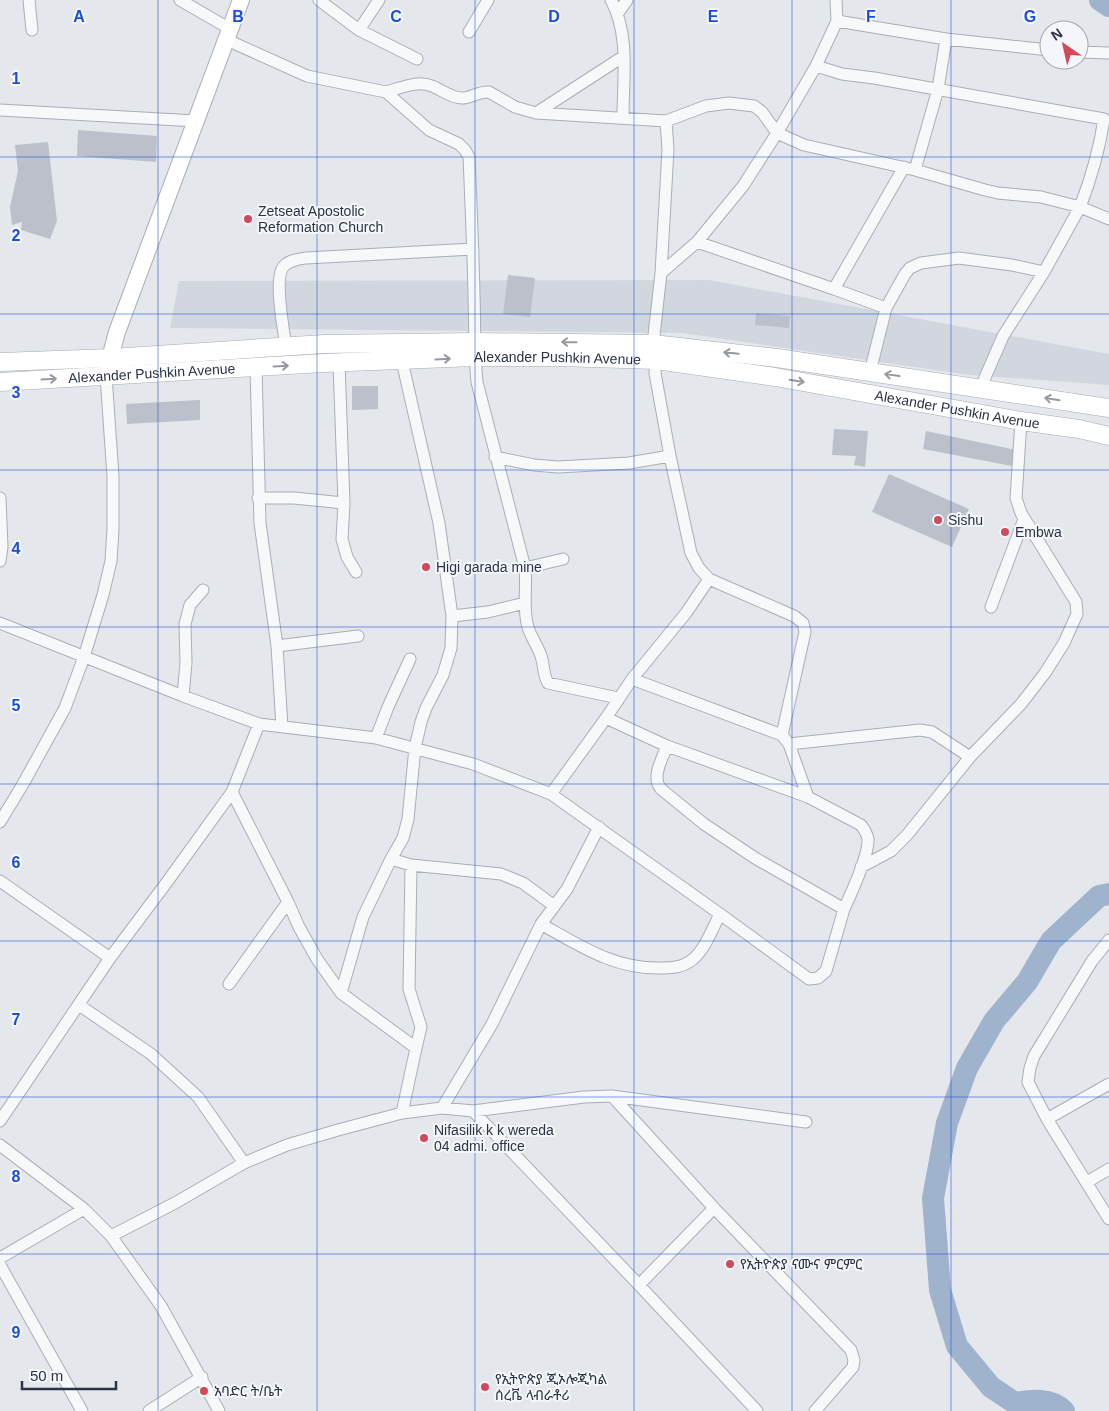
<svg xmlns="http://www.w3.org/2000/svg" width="1109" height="1411" viewBox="0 0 1109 1411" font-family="Arial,'Noto Sans Ethiopic',sans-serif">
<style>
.built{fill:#d2d6de}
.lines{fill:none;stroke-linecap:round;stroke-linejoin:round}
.river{stroke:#9fb4cc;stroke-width:22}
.building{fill:#bbc0ca}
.street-casing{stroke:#a9aeb7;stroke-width:13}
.secondary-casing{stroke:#a9aeb7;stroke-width:18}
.primary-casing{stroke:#a3abb8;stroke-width:19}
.street{stroke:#f7f8fa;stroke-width:11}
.secondary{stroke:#fff;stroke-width:16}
.primary{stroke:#fff;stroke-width:18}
.oneway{stroke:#959aa2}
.grid{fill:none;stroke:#1d4ed8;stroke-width:1;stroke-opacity:0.55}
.poi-dot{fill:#d1495b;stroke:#f4f6f9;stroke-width:2}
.labels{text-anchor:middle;stroke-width:4;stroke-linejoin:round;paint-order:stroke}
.poi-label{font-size:14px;fill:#2b3445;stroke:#f4f6f9;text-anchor:start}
.street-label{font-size:14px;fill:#2b3445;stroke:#f4f6f9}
.grid-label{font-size:16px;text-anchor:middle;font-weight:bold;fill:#1d4ed8;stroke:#f4f6f9;stroke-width:4;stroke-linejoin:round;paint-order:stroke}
</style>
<rect width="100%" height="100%" fill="#e4e7ec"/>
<!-- built -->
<path class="built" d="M709 280 1109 354V385L969 375 682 333 170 328 179 281Z"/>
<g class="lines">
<!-- river -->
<path class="river" d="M1100 0 1109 6
M1064 1411C1052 1398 1031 1400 1015 1403L991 1387 957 1346 940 1290 933 1198 947 1123 967 1068 994 1021 1027 982 1051 941 1099 896 1109 894"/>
</g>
<!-- building -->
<path class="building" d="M78 130 157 136 156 162 77 156Z
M48 142 57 221 50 239 21 230 22 222 12 225 10 207 18 171 15 145Z
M508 275 535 278 530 317 503 314Z
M756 313 790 316 789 328 755 325Z
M352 386H378V409L352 410Z
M200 400V420L127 424 126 404Z
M834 429 868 431 865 467 854 465 856 456 832 455Z
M926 431 1016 450 1012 466 923 449Z
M889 474 969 509 952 547 872 512Z"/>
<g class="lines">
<!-- street casing -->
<g class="street-casing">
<path id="street" d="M29 0 32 30
M180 0 230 29
M319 0 359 30 379 0
M611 0C630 35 623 78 623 117
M836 0 837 21
M618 13 627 0
M359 30 417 59
M469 32 488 0
M227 40 307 76 386 92 429 130 459 144 465 150 469 157C471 203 473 249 474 295 475 324 474 353 477 382L525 568C527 586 523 605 527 623 529 635 537 644 541 656 544 664 543 675 548 683L618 698
M1079 52 1109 53
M816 66 837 21 946 39 1049 50
M386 92C401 88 417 80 432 86 442 90 451 98 462 98 471 98 479 91 489 92L515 107 536 113 666 121 668 150 661 273
M0 110 196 121
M536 113 624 56
M666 121 706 106 729 103 754 106 762 112 777 133 816 66 842 74 874 78 1104 119C1099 152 1092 176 1080 207L1109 219
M915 170 938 89 946 39
M697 242 834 289 904 167
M834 289 886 308 905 274 910 268 921 263 959 258 1012 265 1044 272
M653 344 661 273 697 242 743 186 777 133 804 145 915 170 985 190 998 193 1041 197 1080 207 1044 272 1003 336 981 387
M286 347C284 331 273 277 284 266 290 260 299 259 306 258L473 249
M339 363 344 503 342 539 347 557 356 572
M256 367 260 523 277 646 282 727
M870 372 886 308
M495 457 534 465 558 467 629 463 670 456
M258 498H294L344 503
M0 561 2 547 0 498
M525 568 563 559
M709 579 794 616 803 623 805 632 782 735
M991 607 1024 519
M452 616 488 612 525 603
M0 623 183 696 259 724
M277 646 358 636
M632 679 782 735 789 744 808 797
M183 696 186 663 185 624 190 605 203 590
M606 718 667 746 808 797 861 825C864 829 867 834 868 839 869 855 851 894 844 909L755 858 704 824 661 789C651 778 662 759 667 746
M376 738 388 707 410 659
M789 744 920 730 932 732 970 757
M232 792 288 902 299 927 317 959 341 993 416 1048 402 1113
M551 794 606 718 632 679 686 613 709 579 699 568 691 553 670 456 655 373 656 360
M0 822 23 784 65 708 84 657 103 595 111 561 113 529V476L106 376
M391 859 411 865 501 874 523 883 553 905
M411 865 409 989 421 1027 416 1048
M861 867 891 851 907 835 970 757 1021 704 1045 673 1064 643 1077 614 1076 602 1021 513 1016 498 1021 421
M0 881 110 958
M541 924C580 946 616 970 663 968 671 968 682 967 689 962 704 953 712 929 720 914
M1109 940 1092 961 1034 1056 1030 1068 1028 1082 1047 1119 1109 1219
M229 984 288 902
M341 993 363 917 391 859 403 838 408 819 415 748 421 722 426 708 443 675 451 648 452 616 439 523 402 361
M79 1005 151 1054 198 1097 244 1163
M612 1096 714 1208
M442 1108 492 1024 541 924 567 889 599 827
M473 1111 639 1285 757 1411
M1047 1119 1109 1084
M0 1121 110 958 167 882 232 792 259 724 376 738 473 764 551 794 720 914 809 979 818 978 826 971 844 909
M0 1145 84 1209 111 1236 161 1306 219 1411
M1087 1182 1109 1169
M111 1236 175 1203 244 1163 287 1145 338 1130 402 1113 442 1108 473 1111 584 1097 612 1096 806 1122
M0 1258 84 1209
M0 1265 82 1411
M639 1285 714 1208 851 1350 854 1360 853 1367 815 1411
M149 1411 202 1377"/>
</g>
<!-- secondary casing -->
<g class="secondary-casing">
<path id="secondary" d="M107 369 117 332 241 0"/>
</g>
<!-- primary casing -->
<g class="primary-casing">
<g id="primary">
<path d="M0 362 111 358 324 344 476 342 653 344 777 358 1109 408"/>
<path id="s1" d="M0 382 324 363 474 357H559L656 360 775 377 1021 421 1079 429 1109 436"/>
</g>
</g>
<!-- street -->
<use href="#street" class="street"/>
<!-- secondary -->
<use href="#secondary" class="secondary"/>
<!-- primary -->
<use href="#primary" class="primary"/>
</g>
<!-- one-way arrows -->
<defs><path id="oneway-shaft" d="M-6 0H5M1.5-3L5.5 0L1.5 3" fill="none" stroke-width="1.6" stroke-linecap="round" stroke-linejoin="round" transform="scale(1.25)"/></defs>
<g class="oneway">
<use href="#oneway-shaft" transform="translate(569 342) rotate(-179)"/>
<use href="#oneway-shaft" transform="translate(731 353) rotate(-174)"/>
<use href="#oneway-shaft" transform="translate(443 359) rotate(-3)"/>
<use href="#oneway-shaft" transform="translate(281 366) rotate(-3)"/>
<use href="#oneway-shaft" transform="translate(892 375) rotate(-172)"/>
<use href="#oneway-shaft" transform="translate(49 379) rotate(-3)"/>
<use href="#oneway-shaft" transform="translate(797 381) rotate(10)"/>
<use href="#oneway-shaft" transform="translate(1052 399) rotate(-171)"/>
</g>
<!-- grid -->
<path class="grid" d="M158 0V1411M317 0V1411M475 0V1411M634 0V1411M792 0V1411M951 0V1411M0 157H1109M0 314H1109M0 470H1109M0 627H1109M0 784H1109M0 941H1109M0 1097H1109M0 1254H1109"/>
<!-- markers -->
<g class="poi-dot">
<circle cx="248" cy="219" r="5"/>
<circle cx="938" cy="520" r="5"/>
<circle cx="1005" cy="532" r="5"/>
<circle cx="426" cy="567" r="5"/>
<circle cx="424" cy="1138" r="5"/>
<circle cx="730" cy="1264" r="5"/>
<circle cx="485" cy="1387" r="5"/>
<circle cx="204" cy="1391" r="5"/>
</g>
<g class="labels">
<!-- poi labels -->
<g class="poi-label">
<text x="258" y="216">Zetseat Apostolic<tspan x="258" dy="16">Reformation Church</tspan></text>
<text x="948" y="525">Sishu</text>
<text x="1015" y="537">Embwa</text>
<text x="436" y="572">Higi garada mine</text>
<text x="434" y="1135">Nifasilik k k wereda<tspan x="434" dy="16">04 admi. office</tspan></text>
<text x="740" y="1269">የኢትዮጵያ ናሙና ምርምር</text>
<text x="495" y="1384">የኢትዮጵያ ጂኦሎጂካል<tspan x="495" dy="16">ሰረቬ ላብራቶሪ</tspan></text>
<text x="214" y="1396">አባድር ት/ቤት</text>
</g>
<!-- street labels -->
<g class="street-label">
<text dy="5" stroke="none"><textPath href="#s1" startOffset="558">Alexander Pushkin Avenue</textPath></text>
<text dy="5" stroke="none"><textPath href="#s1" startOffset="152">Alexander Pushkin Avenue</textPath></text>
<text dy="5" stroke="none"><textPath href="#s1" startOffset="962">Alexander Pushkin Avenue</textPath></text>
</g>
</g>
<g class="grid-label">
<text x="79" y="22">A</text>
<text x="238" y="22">B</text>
<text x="396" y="22">C</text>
<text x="554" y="22">D</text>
<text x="713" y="22">E</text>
<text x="871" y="22">F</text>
<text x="1030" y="22">G</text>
<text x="16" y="84">1</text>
<text x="16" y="241">2</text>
<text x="16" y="398">3</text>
<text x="16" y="554">4</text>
<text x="16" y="711">5</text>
<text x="16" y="868">6</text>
<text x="16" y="1025">7</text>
<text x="16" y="1182">8</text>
<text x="16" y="1338">9</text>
</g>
<!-- north arrow -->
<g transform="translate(1064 45) rotate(326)"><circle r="24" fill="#f4f6f9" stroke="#a4a8b1"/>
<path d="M0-4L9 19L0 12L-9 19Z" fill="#d1495b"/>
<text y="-8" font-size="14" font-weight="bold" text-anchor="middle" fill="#2b3445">N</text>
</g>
<!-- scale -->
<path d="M22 1381v8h94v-8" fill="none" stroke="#2b3445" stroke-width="2.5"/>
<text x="30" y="1381" font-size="15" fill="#2b3445" stroke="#f4f6f9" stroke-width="4" paint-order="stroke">50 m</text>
</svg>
